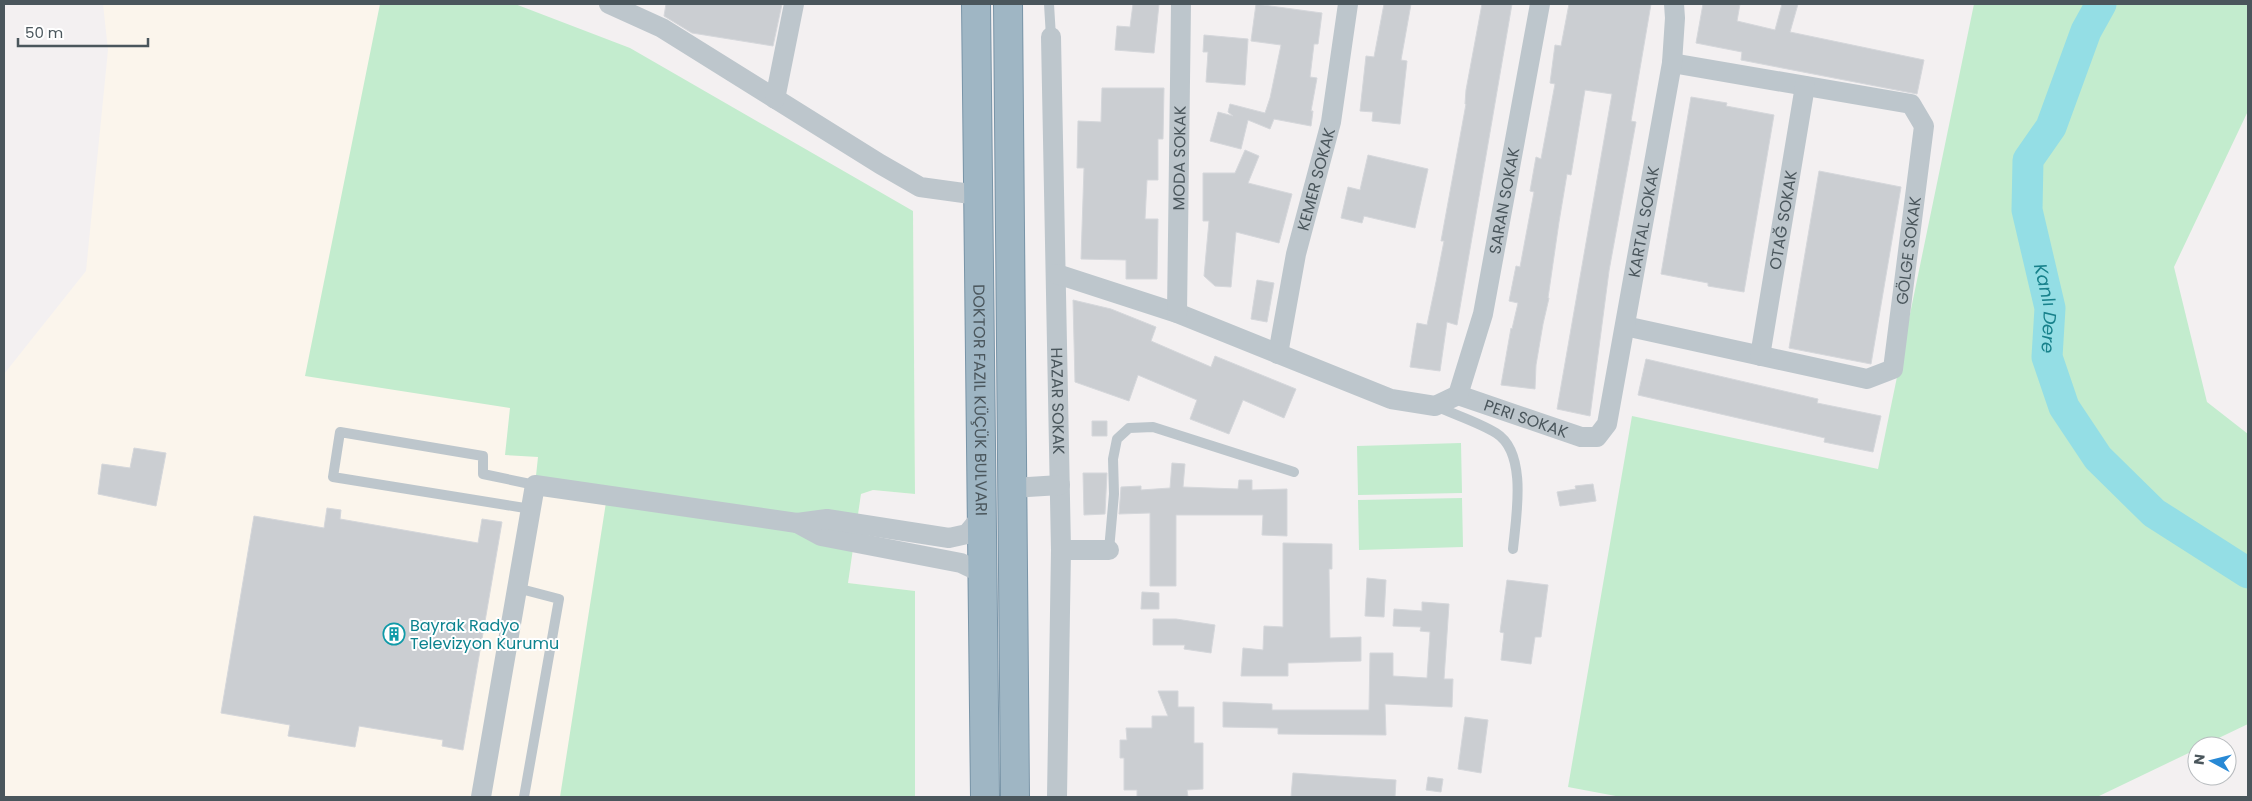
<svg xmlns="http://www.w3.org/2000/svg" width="2252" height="801" viewBox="0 0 2252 801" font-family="Poppins,sans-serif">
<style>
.commercial{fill:#fbf5ec}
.green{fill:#c3ecce}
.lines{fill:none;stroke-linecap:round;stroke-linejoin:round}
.river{stroke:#94dee5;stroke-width:31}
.building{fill:#cbced2;stroke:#d5d7db}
.trunk-casing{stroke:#7894a7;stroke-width:30}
.service{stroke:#bdc6cc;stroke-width:10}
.minor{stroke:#bdc6cc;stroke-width:20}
.trunk{stroke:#9fb6c4;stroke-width:28}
.labels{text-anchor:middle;stroke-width:4;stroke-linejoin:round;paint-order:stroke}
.street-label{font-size:16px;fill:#4a565c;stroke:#fff}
.culture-label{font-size:16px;fill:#0d838f;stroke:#fff;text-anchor:start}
.water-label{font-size:18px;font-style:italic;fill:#17818b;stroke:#fff}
</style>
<rect width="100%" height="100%" fill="#f3f0f1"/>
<!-- commercial -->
<path class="commercial" d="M103 4H515L913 211 915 494 873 490 861 494 848 583 915 591V797H4V374L86 271 108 50Z"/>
<!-- green -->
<path class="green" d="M380 4H515L630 48 913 211 915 494 873 490 861 494 848 583 915 591V797H560L607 496 535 485 538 457 505 455 510 408 305 376Z
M1974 4H2248V111L2174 267 2207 402 2248 434V724L2202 746H2197V749L2097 797H1621L1568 787 1632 416 1878 469Z
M1461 443 1462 493 1358 495 1357 446Z
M1462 498 1463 547 1359 550 1358 500Z"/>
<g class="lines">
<!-- river -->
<path class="river" id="s1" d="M2101 4 2086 31 2051 127 2028 160 2027 210 2050 308 2047 357 2064 407 2098 458 2154 513 2248 573"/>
</g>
<!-- building -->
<path class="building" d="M666 4H782L773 46 692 33 664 16Z
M1133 4H1159L1154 53 1115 50 1117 26 1130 27Z
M1256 4 1322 13 1318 44H1314L1310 77 1317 78 1311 111H1313L1311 126 1274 119 1270 129 1248 120 1241 149 1210 141 1218 112 1233 116 1228 112 1230 104 1265 113 1270 98 1281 45 1251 41Z
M1384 4H1411L1401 60 1407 61 1400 124 1372 121 1373 112 1360 111 1366 56 1374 57Z
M1482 4H1512L1457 325 1447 322 1440 371 1410 367 1417 323 1427 325 1436 282 1444 241H1441L1466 104H1465L1466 90Z
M1569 4H1651L1631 121 1636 122 1609 271 1590 416 1557 409 1612 94 1585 90 1571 175 1567 174 1559 222 1548 298H1549L1543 324 1536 365 1535 389 1501 385 1511 328 1512 329 1518 303 1509 301 1516 266 1520 267 1534 192 1530 191 1536 157 1541 159 1544 143 1555 84 1550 83 1555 45 1561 46Z
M1703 4H1740L1737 21 1775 30 1782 4H1798L1790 32 1924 60 1917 94 1741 60 1742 52 1696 43Z
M1204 35 1248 39 1245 85 1206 82 1208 52H1203Z
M1102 88H1164L1163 139H1158V180H1147L1145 219H1158L1157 279H1126V260L1081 259 1084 168H1077L1078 121 1101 122Z
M1691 97 1727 103 1726 106 1774 115 1744 292 1708 286V283L1661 274Z
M1245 150 1259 156 1248 183 1292 194 1279 243 1236 232 1231 287 1215 286 1204 276 1209 221H1203V173H1235Z
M1368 155 1428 169 1415 228 1364 216 1362 223 1341 218 1348 187 1360 190Z
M1819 171 1901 187 1871 364 1789 348Z
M1257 280 1274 283 1267 322 1251 319Z
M1073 300 1111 309 1156 327 1151 341 1211 367 1215 356 1296 389 1284 418 1243 400 1229 434 1190 419 1197 400 1138 375 1129 401 1075 382Z
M1646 359 1818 399 1817 403 1881 416 1873 452 1824 442 1825 438 1638 395Z
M1092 421H1107V436H1092Z
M134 448 166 453 156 506 98 494 102 464 130 468Z
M1172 463 1185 464 1183 487 1238 489 1239 480H1252V490L1287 489V536L1262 535 1263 515H1176V586H1150V513L1119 514 1121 487 1141 486V490L1170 488Z
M1083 473H1107L1105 514 1084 515Z
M1593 484 1596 501 1560 506 1557 492 1576 489 1575 486Z
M327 508 341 510 340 519 478 543 482 519 502 522 463 750 442 746 443 740 359 726 355 747 288 736 290 725 221 713 254 516 324 528Z
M1283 543 1332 544V569H1329L1330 638 1361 637V661L1288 663V676H1241L1243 648 1263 650 1264 626 1283 627Z
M1367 578 1386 580 1384 617 1365 616Z
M1507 580 1548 585 1541 637H1535L1531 664 1501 660 1504 633 1500 632Z
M1142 592 1159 593V609H1141Z
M1422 602 1449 604 1444 679H1453L1452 707 1385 704 1386 735 1278 734V728L1223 727V702L1272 704V710H1369L1370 653H1393V676L1427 678 1430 632 1420 631 1421 627 1393 626 1394 609 1422 611Z
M1153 619H1176L1215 625 1211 653 1184 649 1185 645H1153Z
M1158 691H1178V707H1194V743H1203V789L1187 790 1188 797H1137V790H1124V758H1120V740H1127L1126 728H1152V716H1168Z
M1465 717 1488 720 1481 773 1458 769Z
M1293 773 1396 780 1395 797H1291Z
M1428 777 1443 779 1441 792 1426 790Z"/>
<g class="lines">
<!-- trunk casing -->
<g class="trunk-casing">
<g id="trunk">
<path id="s9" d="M976 4 985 797"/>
<path d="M1008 4 1015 797"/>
</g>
</g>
<!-- service -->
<path class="service" d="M1049 4 1051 37
M1436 406C1455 415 1478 422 1496 433 1528 453 1516 517 1513 549
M531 509 333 477 340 432 483 456V474L535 485
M1109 550 1114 494 1113 459 1117 439 1129 428 1153 427 1294 472
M517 588 559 599 524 797"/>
<!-- minor -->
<g class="minor">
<path d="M609 4 662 28 880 164 920 187 978 195"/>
<path id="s2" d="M1051 37 1061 550 1057 797"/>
<path d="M775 99 794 4"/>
<path d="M1057 274 1177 313 1391 399 1435 406 1458 395"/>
<path id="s3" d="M1177 313 1181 4"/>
<path id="s4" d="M1625 326 1867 379 1893 369 1924 126 1911 104 1672 63"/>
<path id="s5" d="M1278 354 1296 254 1331 122 1348 4"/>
<path id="s6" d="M1760 356 1805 86"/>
<path id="s7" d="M1458 395 1581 437H1597L1607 424 1672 63 1675 18 1674 4"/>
<path id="s8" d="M1458 395 1483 314 1540 4"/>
<path d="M1012 488 1060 485"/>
<path d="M797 523 821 536 961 563 982 573"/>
<path d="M1061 550H1109"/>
<path d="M481 797 535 485 797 523 827 519 949 538 967 534 981 517"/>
</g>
<!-- trunk -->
<use href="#trunk" class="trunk"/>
</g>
<!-- icons -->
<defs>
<g id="building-ring" transform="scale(1.125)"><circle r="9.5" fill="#fff" stroke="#0f9aa8" stroke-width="1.5"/><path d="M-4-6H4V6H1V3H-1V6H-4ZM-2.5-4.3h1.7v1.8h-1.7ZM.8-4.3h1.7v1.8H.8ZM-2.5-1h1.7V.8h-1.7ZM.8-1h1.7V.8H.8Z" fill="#0f9aa8"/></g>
</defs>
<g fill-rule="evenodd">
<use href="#building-ring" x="394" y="634"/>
</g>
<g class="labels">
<!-- street labels -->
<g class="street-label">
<text dy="6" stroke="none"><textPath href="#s3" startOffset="155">MODA SOKAK</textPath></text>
<text dy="6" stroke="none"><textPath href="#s5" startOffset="179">KEMER SOKAK</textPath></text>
<text dy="6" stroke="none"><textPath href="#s8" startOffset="200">SARAN SOKAK</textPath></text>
<text dy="6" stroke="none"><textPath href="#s6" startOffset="138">OTAĞ SOKAK</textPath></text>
<text dy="6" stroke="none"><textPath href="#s7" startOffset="368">KARTAL SOKAK</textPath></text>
<text dy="6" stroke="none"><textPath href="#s4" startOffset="395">GÖLGE SOKAK</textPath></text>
<text dy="6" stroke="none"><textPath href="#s2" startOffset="364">HAZAR SOKAK</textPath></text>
<text dy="6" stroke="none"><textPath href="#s9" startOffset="396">DOKTOR FAZIL KÜÇÜK BULVARI</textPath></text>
<text dy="6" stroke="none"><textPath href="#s7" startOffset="72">PERI SOKAK</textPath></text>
</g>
<!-- culture labels -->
<g class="culture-label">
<text x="410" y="631">Bayrak Radyo<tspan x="410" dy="18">Televizyon Kurumu</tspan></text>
</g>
<!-- water labels -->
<g class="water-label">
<text dy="6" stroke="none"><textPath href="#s1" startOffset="324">Kanlı Dere</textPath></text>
</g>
</g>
<!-- border -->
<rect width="2252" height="801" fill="none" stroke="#4a565c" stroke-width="10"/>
<!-- north arrow -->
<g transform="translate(2212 761) rotate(277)"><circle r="24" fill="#ffffff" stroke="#b7bbbe"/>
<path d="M0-4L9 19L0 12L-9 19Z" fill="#2889d5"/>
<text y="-8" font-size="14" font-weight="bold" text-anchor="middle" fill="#4a565c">N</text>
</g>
<!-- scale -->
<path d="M18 38v8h130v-8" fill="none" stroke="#4a565c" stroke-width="2.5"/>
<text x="25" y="38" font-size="15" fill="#4a565c" stroke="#ffffff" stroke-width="4" paint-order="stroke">50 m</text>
</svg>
